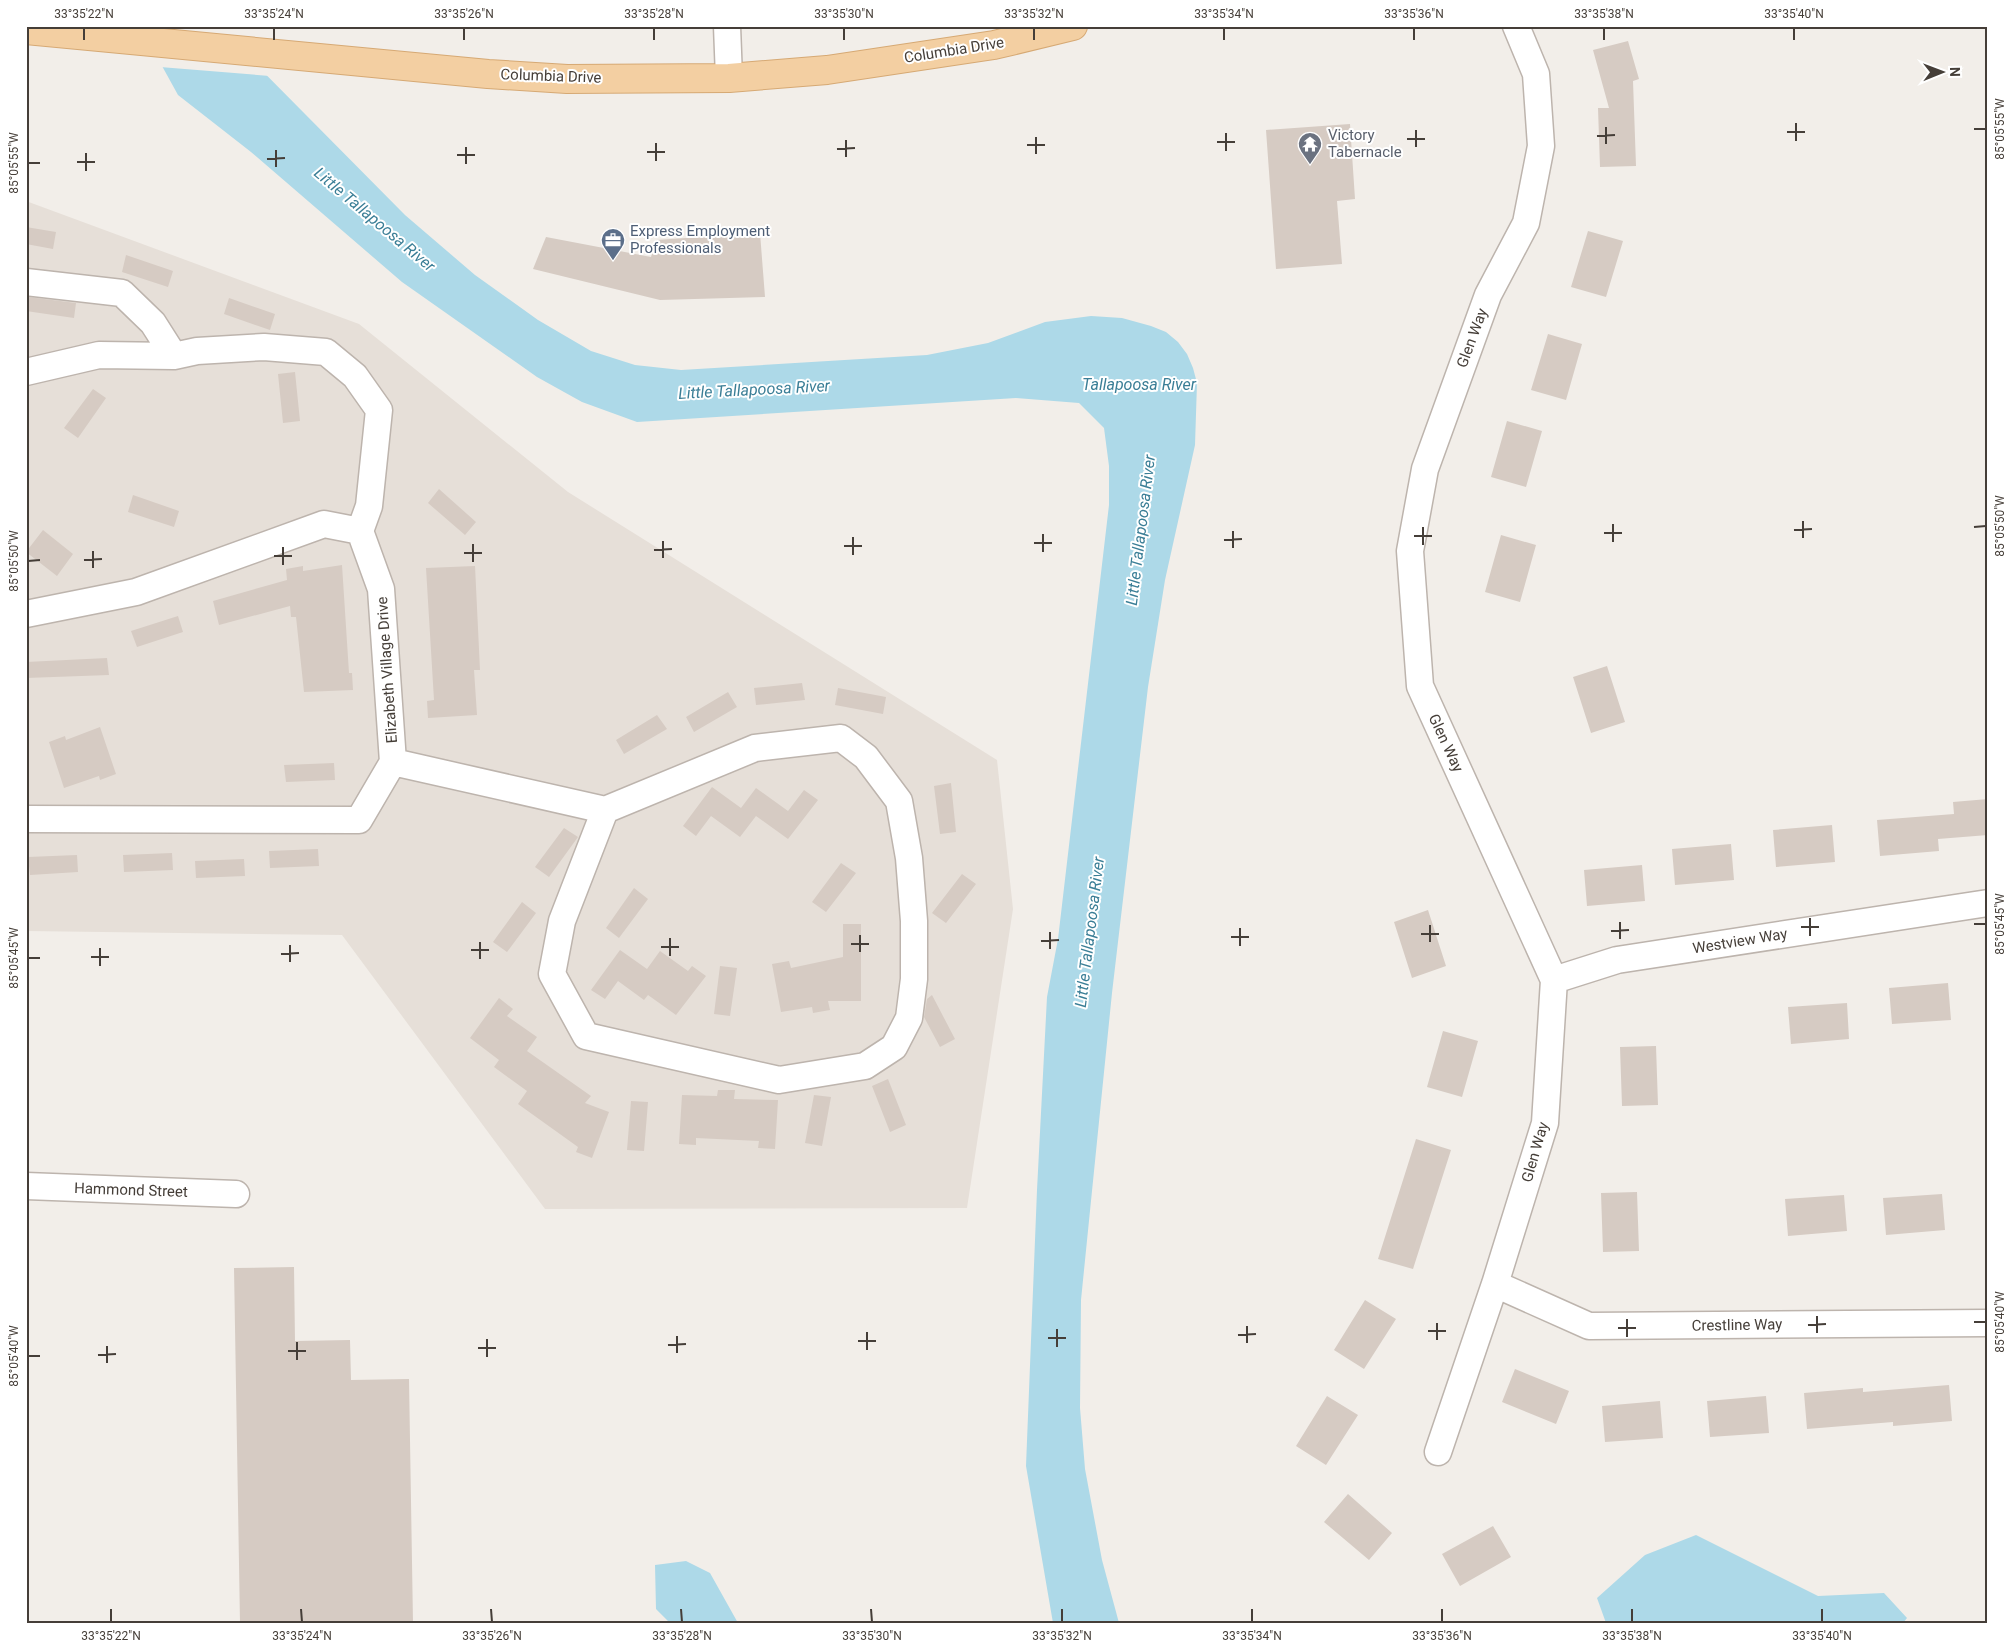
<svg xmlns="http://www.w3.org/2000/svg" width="2014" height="1649" viewBox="0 0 2014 1649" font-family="Roboto,sans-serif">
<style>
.residential{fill:#e6dfd8}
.water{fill:#add9e8}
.pier{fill:#f2eee9}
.building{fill:#d6cbc3}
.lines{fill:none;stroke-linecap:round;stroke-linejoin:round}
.minor-casing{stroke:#bdb4ad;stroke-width:29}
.major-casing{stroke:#d6a974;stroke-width:30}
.minor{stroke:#fff;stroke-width:26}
.major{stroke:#f3cfa2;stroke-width:28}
.ticks{fill:none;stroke:#453e38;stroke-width:2}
.labels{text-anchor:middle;stroke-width:4;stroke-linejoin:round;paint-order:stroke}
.street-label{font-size:15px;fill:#453e38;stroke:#fff}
.worship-label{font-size:15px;fill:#5b616d;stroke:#fff;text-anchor:start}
.service-label{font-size:15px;fill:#4e5e75;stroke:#fff;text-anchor:start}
.water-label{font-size:16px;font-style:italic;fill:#3a7e96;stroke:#fff}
.neatline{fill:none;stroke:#453e38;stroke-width:2}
.ticks-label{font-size:12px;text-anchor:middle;fill:#453e38}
</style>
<rect width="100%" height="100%" fill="#f2eee9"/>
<!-- residential -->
<path class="residential" d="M26 201 359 324 568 492 997 760 1013 909 967 1208 545 1209 342 935 26 931Z"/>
<!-- water -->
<path class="water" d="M140 26H218L405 215 475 275 538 320 591 351 635 365 681 370 927 355 988 343 1045 322 1091 316 1122 318 1151 326 1166 332 1178 342 1187 354 1193 368 1197 383 1195 445 1165 580 1148 687 1112 993 1081 1300 1080 1408 1085 1469 1102 1560 1119 1623H1053L1026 1466 1037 1190 1047 997 1058 939 1109 505V466L1104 428 1079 403 1016 398 637 422 582 402 537 377 402 282 251 152 178 95Z
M1696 1535 1818 1596 1884 1593 1907 1618 1903 1623H1606L1597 1598 1645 1555Z
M686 1561 710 1573 738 1623H670L656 1609 655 1565Z"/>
<!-- pier -->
<path class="pier" d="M138 26H221L270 76 160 67Z"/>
<!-- building -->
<path class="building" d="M1628 41 1639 79 1633 81 1636 166 1600 167 1598 108H1609L1593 50Z
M1350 124 1355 199 1337 201 1342 264 1276 269 1266 130Z
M26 227 56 232 53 249 26 244Z
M1588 231 1623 241 1606 297 1571 287Z
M760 233 765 297 660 300 533 269 546 237 651 257 656 240Z
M126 255 173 271 168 287 122 272Z
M28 297 76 303 74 318 26 311Z
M229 298 275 314 270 330 224 314Z
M1548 334 1582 344 1566 400 1531 390Z
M295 372 300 421 283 423 278 374Z
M93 389 106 398 78 438 64 428Z
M1507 421 1542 431 1526 487 1491 477Z
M439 489 476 522 465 535 428 503Z
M133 495 179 511 174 527 128 512Z
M43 530 73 554 57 576 26 552Z
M1501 535 1536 545 1520 602 1485 592Z
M342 565 349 673H352L353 690 304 692 296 617H291L290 606 219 625 213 601 287 580 286 569 303 566V571Z
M475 566 480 670H474L477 715 428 718 427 701 434 700 426 568Z
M178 616 183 632 137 647 131 631Z
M107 658 109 675 26 678V662Z
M1607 666 1625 722 1591 733 1573 677Z
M802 683 805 700 756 705 754 688Z
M838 688 886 697 883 714 835 705Z
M728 692 737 707 694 732 686 717Z
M657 715 667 729 624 754 616 740Z
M100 727 116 774 100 780 99 776 64 788 49 742 65 736 66 740Z
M334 763 335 780 286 782 284 765Z
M951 783 956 832 940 834 934 786Z
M712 787 741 808 756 788 788 811 804 790 818 800 788 839 756 816 740 837 711 816 696 836 683 826Z
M1988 799V835L1938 839 1939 851 1880 856 1877 820 1954 814 1953 802Z
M1832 825 1835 862 1776 867 1773 830Z
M564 828 578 837 549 877 535 867Z
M1731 844 1734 880 1675 885 1672 849Z
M318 849 319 866 270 868 269 851Z
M172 853 173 870 124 872 123 855Z
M77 855 78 872 30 875 28 857Z
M244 859 245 876 196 878 195 861Z
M841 863 856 873 826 912 812 902Z
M1642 865 1645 901 1587 906 1584 870Z
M962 874 976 884 946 923 932 913Z
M634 888 648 899 619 938 606 928Z
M522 902 536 913 507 952 493 942Z
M1428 910 1446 966 1412 978 1394 922Z
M843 924H861V1001H828L830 1010 813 1013 812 1007 781 1012 772 964 789 961 791 968 843 957Z
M620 950 647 969 660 951 688 971 692 966 706 976 676 1015 648 995 644 1000 618 981 605 999 591 990Z
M720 966 737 968 730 1016 714 1014Z
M1948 983 1951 1020 1892 1024 1889 988Z
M932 995 955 1039 940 1047 924 1017 927 999Z
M499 998 513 1009 507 1016 537 1037 527 1051 591 1096 585 1103 609 1112 592 1158 576 1152 578 1147 518 1104 527 1091 494 1067 499 1060 470 1038Z
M1847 1003 1849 1039 1791 1044 1788 1007Z
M1443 1031 1478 1041 1462 1097 1427 1087Z
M1656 1046 1658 1105 1622 1106 1620 1047Z
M888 1079 906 1125 890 1132 872 1086Z
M718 1090H735L734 1099 778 1100 775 1149 758 1148 759 1141 696 1138V1145L679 1144 682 1095 717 1096Z
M814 1095 831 1097 822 1146 805 1143Z
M631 1101 648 1102 644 1151 627 1150Z
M1416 1139 1451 1150 1413 1269 1378 1259Z
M1637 1192 1639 1251 1603 1252 1601 1193Z
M1942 1194 1945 1230 1886 1235 1883 1198Z
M1844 1195 1847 1231 1788 1236 1785 1199Z
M294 1267 295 1341 350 1340 351 1380 409 1379 413 1623H240L234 1268Z
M1365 1300 1396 1319 1364 1369 1334 1350Z
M1515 1369 1569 1391 1556 1424 1502 1402Z
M1949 1385 1952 1421 1893 1426V1422L1807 1429 1804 1393 1863 1388V1392Z
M1327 1396 1358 1415 1326 1465 1296 1446Z
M1766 1396 1769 1433 1710 1437 1707 1401Z
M1660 1401 1663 1438 1605 1442 1602 1406Z
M1348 1494 1392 1533 1369 1560 1324 1522Z
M1493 1526 1511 1557 1460 1586 1442 1554Z"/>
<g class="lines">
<!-- minor casing -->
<g class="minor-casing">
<path id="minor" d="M727 26 729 78
M26 282 122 293 153 323 174 356
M26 372 99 355 174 356 197 351 264 347 326 352 355 376 379 410 369 506 360 531
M26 614 136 592 324 524 360 531
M841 738 866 757 899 801 909 858 914 921V979L909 1018 894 1047 865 1066 779 1080 586 1036 552 974 562 921 605 810 755 748Z
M393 762 605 810
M26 819 359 820 393 762 381 589 360 531
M1554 980 1617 960 1988 903
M26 1186 236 1194
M1495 1284 1589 1326 1988 1323
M1438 1452 1495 1284 1545 1123 1554 980 1420 686 1410 551 1425 469 1488 295 1526 223 1541 146 1536 74 1516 26"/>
</g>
<!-- major casing -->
<g class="major-casing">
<path id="major" d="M26 30 488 74 567 79 729 78 827 70 994 45 1073 26"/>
</g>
<!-- minor -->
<use href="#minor" class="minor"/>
<!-- major -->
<use href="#major" class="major"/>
</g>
<!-- ticks -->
<path class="ticks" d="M84 28V40M274 28V40M464 28V40M654 28V40M844 28V40M1034 28V40M1224 28V40M1414 28V40M1604 28V40M1794 28V40M1796 123V141M1606 127V144M1974 129H1986M1416 130V147M1787 132H1805M1226 133V151M1597 136 1615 135M1036 137V154M1407 139H1425M846 140V157M1217 142H1235M656 143V161M1027 145H1045M466 147V164M837 149 855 148M276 150V167M647 152H665M86 153V171M457 155H475M267 159 285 158M77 162H95M28 163H40M1803 521V538M1613 524V542M1423 527V545M1974 527 1986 526M1794 530 1812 529M1233 531V548M1604 533H1622M1043 534V552M1414 536H1432M853 537V555M1224 540 1242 539M663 541V558M1034 543H1052M473 544V562M844 546H862M283 547V565M654 550 672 549M93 551V568M464 553H482M274 556H292M84 560 102 559M28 561 40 560M1810 918V936M1620 922V939M1974 924H1986M1430 925V942M1801 927H1819M1240 928V946M1611 931 1629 930M1050 932V949M1421 934H1439M860 935V952M1231 937H1249M670 938V956M1041 941 1059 940M480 942V959M851 944H869M290 945V962M661 947H679M100 948V966M471 950H489M281 954 299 953M91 957H109M28 958H40M1817 1316V1333M1627 1319V1337M1974 1322H1986M1437 1323V1340M1808 1325 1826 1324M1247 1326V1343M1618 1328H1636M1057 1329V1347M1428 1331H1446M867 1332V1350M1238 1335 1256 1334M677 1336V1353M1048 1338H1066M487 1339V1357M858 1341H876M297 1342V1360M668 1345 686 1344M107 1346V1363M478 1348H496M288 1351H306M98 1355 116 1354M28 1356H40M111 1609V1622M301 1609 302 1622M491 1609 492 1622M681 1609 682 1622M871 1609 872 1622M1062 1609V1622M1252 1609V1622M1442 1609V1622M1632 1609V1622M1822 1609V1622"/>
<!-- icons -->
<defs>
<g id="temple-pin" transform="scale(1.25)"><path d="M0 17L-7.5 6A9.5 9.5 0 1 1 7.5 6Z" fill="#6b7280" stroke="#fff"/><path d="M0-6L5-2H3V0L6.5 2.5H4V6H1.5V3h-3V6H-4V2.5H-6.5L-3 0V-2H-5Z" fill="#fff"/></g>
<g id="office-pin" transform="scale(1.25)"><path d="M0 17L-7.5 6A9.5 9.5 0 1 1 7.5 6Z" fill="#5c6f8a" stroke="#fff"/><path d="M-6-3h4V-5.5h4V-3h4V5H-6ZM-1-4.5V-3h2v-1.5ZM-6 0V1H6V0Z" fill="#fff"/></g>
</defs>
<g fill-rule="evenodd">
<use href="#temple-pin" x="1310" y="144"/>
<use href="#office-pin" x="613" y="240"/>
</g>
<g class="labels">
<!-- street labels -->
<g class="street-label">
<text transform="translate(954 50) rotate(-9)" y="5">Columbia Drive</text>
<text transform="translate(551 76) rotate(2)" y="5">Columbia Drive</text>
<text transform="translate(1472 338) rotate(-70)" y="5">Glen Way</text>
<text transform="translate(387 670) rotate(-94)" y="5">Elizabeth Village Drive</text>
<text transform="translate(1446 743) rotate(65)" y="5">Glen Way</text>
<text transform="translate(1740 941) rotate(-9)" y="5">Westview Way</text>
<text transform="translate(1535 1152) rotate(-74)" y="5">Glen Way</text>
<text transform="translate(131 1190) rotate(2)" y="5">Hammond Street</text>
<text transform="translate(1737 1325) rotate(-1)" y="5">Crestline Way</text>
</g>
<!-- worship labels -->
<g class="worship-label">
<text x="1328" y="140">Victory<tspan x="1328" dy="17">Tabernacle</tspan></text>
</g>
<!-- service labels -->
<g class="service-label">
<text x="630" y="236">Express Employment<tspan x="630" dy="17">Professionals</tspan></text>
</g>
<!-- water labels -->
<g class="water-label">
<text transform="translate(375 219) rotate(40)" y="6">Little Tallapoosa River</text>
<text x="1139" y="390">Tallapoosa River</text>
<text transform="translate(754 389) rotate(-3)" y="6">Little Tallapoosa River</text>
<text transform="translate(1140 530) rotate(-83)" y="6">Little Tallapoosa River</text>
<text transform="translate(1089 932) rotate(-83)" y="6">Little Tallapoosa River</text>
</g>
</g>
<!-- border -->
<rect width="2014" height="1649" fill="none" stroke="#ffffff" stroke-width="55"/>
<!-- north arrow -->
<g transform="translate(1942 72) rotate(89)" stroke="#ffffff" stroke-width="4" paint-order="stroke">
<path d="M0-4L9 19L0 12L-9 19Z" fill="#453e38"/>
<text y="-8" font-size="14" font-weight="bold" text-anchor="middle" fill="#453e38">N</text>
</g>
<rect x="28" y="28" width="1958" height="1594" class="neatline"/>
<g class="ticks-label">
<text x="84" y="18">33°35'22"N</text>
<text x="274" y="18">33°35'24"N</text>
<text x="464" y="18">33°35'26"N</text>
<text x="654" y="18">33°35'28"N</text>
<text x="844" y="18">33°35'30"N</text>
<text x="1034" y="18">33°35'32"N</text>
<text x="1224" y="18">33°35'34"N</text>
<text x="1414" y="18">33°35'36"N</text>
<text x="1604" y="18">33°35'38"N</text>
<text x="1794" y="18">33°35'40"N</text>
<text transform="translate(2000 129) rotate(-90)" y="4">85°05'55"W</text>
<text transform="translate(14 163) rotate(-90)" y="4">85°05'55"W</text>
<text transform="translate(2000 526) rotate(-90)" y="4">85°05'50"W</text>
<text transform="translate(14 561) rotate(-90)" y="4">85°05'50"W</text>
<text transform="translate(2000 924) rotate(-90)" y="4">85°05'45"W</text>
<text transform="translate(14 958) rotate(-90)" y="4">85°05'45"W</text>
<text transform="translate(2000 1322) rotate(-90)" y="4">85°05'40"W</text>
<text transform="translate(14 1356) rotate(-90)" y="4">85°05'40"W</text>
<text x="111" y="1640">33°35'22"N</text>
<text x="302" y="1640">33°35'24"N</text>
<text x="492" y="1640">33°35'26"N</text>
<text x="682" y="1640">33°35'28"N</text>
<text x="872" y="1640">33°35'30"N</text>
<text x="1062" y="1640">33°35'32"N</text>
<text x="1252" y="1640">33°35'34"N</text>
<text x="1442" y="1640">33°35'36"N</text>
<text x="1632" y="1640">33°35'38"N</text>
<text x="1822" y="1640">33°35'40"N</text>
</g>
</svg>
